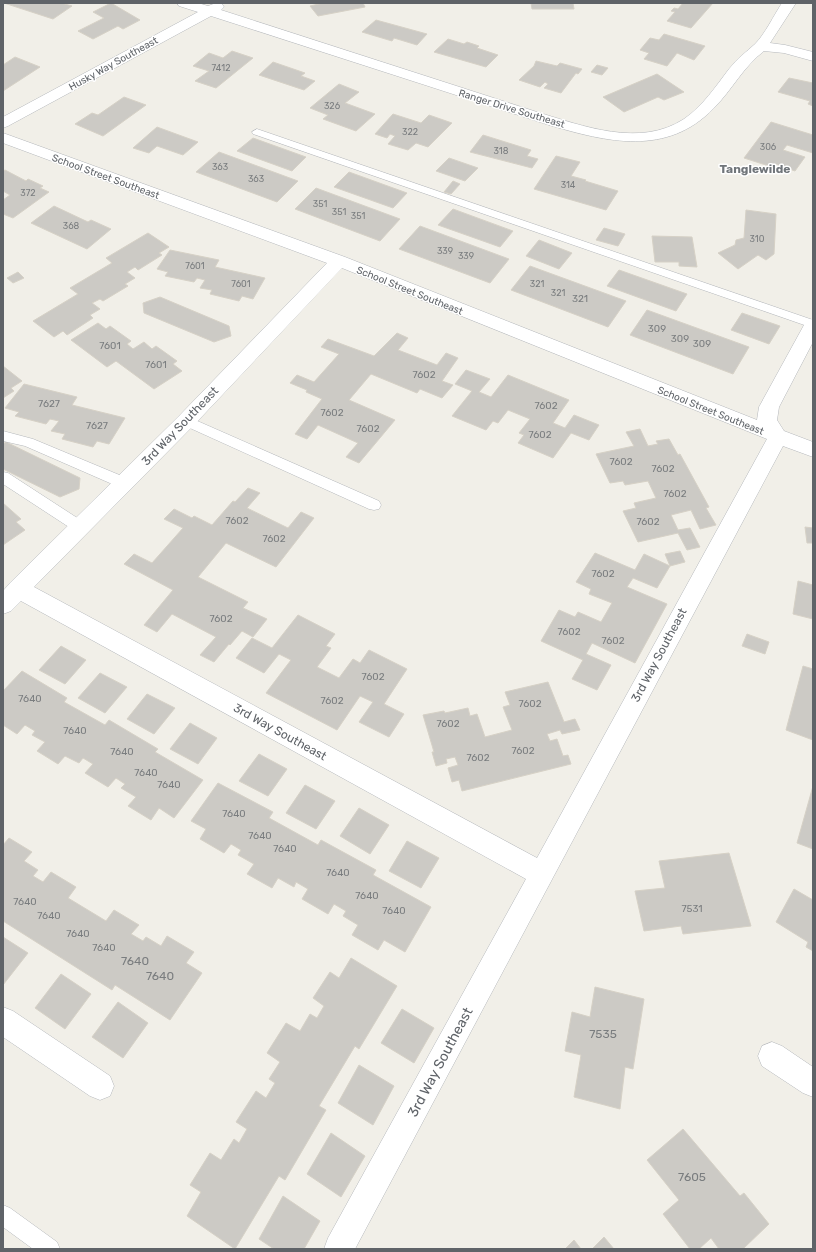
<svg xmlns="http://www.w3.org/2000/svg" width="816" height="1252" viewBox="0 0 816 1252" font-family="Rubik,sans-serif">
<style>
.building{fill:#cccac5;stroke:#d6d1c6}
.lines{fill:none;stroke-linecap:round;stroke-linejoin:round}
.service-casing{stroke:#b5b8bc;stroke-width:1}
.minor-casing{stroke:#b5b8bc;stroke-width:1}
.service{fill:#fff;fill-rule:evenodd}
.minor{fill:#fff;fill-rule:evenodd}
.labels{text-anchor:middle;stroke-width:3;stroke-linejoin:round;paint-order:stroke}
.far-number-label{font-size:9px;fill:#7a7d7f}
.far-street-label{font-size:10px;fill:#5f6368;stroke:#fff}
.number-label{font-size:10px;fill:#7a7d7f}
.far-quarter-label{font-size:12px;font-weight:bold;fill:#70757a;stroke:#fff}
.street-label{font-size:12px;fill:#5f6368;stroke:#fff}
.near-number-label{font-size:12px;fill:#7a7d7f}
.near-street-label{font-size:14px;fill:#5f6368;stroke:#fff}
</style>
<rect width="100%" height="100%" fill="#f1efe8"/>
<!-- building -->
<path class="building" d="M4 3H61L72 6 53 19Z
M111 3 140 20 123 29 118 26 93 39 78 31 104 18 93 12Z
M323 3H363L365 7 318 16 310 6Z
M521 3H573L574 9H532L531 3Z
M683 3H713L691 28 667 21 675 12 671 11 674 8 678 9Z
M376 20 427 34 417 45 394 38 392 41 362 32Z
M664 34 705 46 694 60 677 53 667 66 644 59 649 53 640 50 650 38 659 40Z
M448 39 464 44 467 42 479 46 477 48 498 55 486 67 434 52Z
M232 51 253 58 216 88 195 81 209 71 193 66 209 53 223 58Z
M15 57 40 67 3 91V65Z
M536 61 557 66 560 63 582 69 578 74 576 73 561 93 544 88 548 84 545 82 540 87 519 80 534 66Z
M273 62 305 73 301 76 315 81 304 90 259 75Z
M597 65 608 68 602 75 591 72Z
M657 74 684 92 664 100 658 97 624 112 603 97Z
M789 78 813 83V106L808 104 810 101 778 92Z
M339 84 359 92 345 103 375 114 356 131 323 119 328 115 310 108Z
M124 97 146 105 103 136 75 124 92 113 98 115Z
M393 114 421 123 429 115 452 123 428 147 416 143 408 150 388 144 395 136 390 134 387 138 375 134Z
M771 122 813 135V153L787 145 783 150 805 157 795 171 775 164 772 167 744 158Z
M157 127 198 142 183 155 157 146 149 153 133 148Z
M483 135 531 150 527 156 538 159 532 168 470 152Z
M253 138 306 157 292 171 237 151Z
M219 152 298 181 277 202 196 172Z
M556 156 580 162 571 176 586 180 585 181 618 191 606 210 534 189Z
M449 158 478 168 465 181 436 171Z
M5 170 26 181 28 179 43 186 40 188 49 192 13 218 3 214V200L10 195 3 191V171Z
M349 172 407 193 393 208 334 187Z
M453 181 460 184 451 194 444 192Z
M316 188 400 219 380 241 295 209Z
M54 206 88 222 91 220 111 229 87 249 31 223Z
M453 209 513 231 500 247 438 225Z
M746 210 776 214 774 254 766 260 758 255 738 269 718 253 735 245 736 240 744 238Z
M420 226 509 259 490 283 399 249Z
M604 228 625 234 618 246 596 240Z
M148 233 169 247 159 253 162 255 138 270 135 267 127 272 135 278 125 284 128 286 103 301 100 299 92 303 100 309 90 315 93 318 67 335 63 331 54 337 33 321 78 294 70 288 112 263 106 258Z
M652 236 692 237 697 267 679 266V262H655Z
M539 240 572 253 559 269 526 256Z
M170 250 219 260 215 267 265 278 253 299 242 296 239 301 210 294 212 290 200 288 205 280 197 278 194 282 165 276 168 272 157 269Z
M530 266 626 301 608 327 511 290Z
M619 270 687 294 676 311 607 286Z
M18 272 24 278 13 283 7 278Z
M160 297 229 326 231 336 214 342 144 313 143 303Z
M647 310 749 347 733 374 630 335Z
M742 313 780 326 769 344 731 330Z
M98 323 106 329 110 326 131 341 127 344 133 349 144 342 152 349 156 346 177 361 173 364 182 371 154 389 116 361 107 367 71 340Z
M397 333 408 338 398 350 437 365 446 353 458 358 442 381 453 385 442 398 420 389 417 393 371 374 349 400 395 420 359 463 346 457 358 443 318 425 307 439 295 434 322 399 306 392 307 390 290 383 297 375 314 382 339 354 321 347 328 339 374 356Z
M3 366 22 381 11 388 14 391 3 398Z
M466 370 490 379 479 392 491 397 508 375 569 400 553 423 565 428 574 415 599 425 589 440 571 433 553 458 518 443 524 435 519 433 530 419 508 410 498 423 493 421 486 430 452 416 472 391 455 384Z
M24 384 77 397 72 405 125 418 109 444 97 441 93 447 62 439 65 434 51 431 59 421 50 419 46 424 15 416 19 412 5 408Z
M640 429 648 446 658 444 656 441 669 439 678 455 680 454 709 507 706 508 716 525 700 529 691 510 671 515 678 530 690 528 700 547 687 550 678 533 638 542 623 511 636 508 634 503 656 498 648 481 625 485 623 481 610 483 596 454 634 446 626 432Z
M6 442 80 478 79 489 60 497 3 469V444Z
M248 488 260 493 247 508 288 528 301 512 314 518 276 567 226 543 198 577 248 602 243 608 267 619 253 637 242 631 230 645 229 644 214 662 200 655 216 637 172 614 157 632 144 625 173 590 124 564 134 554 152 563 183 528 164 519 174 509 192 518 194 516 212 525 233 501 235 502Z
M3 503 21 519 16 522 25 530 3 545Z
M805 527 813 528V543H807Z
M680 551 685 562 670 566 665 554Z
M595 553 635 570 644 554 670 566 657 588 633 578 627 587 667 604 635 663 592 643 586 654 611 665 597 690 572 679 583 660 541 641 559 610 575 617 578 612 601 622 612 603 589 594 591 589 576 582Z
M798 581 813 585V619L793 614Z
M298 615 335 634 326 646 331 648 317 667 339 678 353 659 360 663 369 650 407 669 384 704 404 714 389 737 359 722 373 702 360 696 337 730 266 693 291 660 279 654 264 673 236 658 252 638 272 648Z
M747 634 769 642 765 654 742 646Z
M61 646 86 660 65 684 39 670Z
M803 666 813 669V740L786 730Z
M22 671 67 698 64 702 105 725 109 720 158 749 155 752 203 780 174 818 159 808 151 820 128 806 136 797 121 788 125 784 116 778 108 787 85 773 93 764 83 758 79 763 65 756 58 764 37 751 45 742 32 735 35 731 25 725 17 734 3 725V691Z
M100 673 127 687 105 713 78 698Z
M548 682 564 722 575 719 580 730 562 734 560 730 547 734 550 741 557 739 563 756 568 755 571 764 462 791 459 780 452 782 448 768 458 765 455 757 446 759 447 763 436 766 432 752H434L423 715 444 711 445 713 468 708 470 716 477 714 485 737 512 730 503 707 510 705 505 692Z
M147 694 175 708 154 734 127 719Z
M190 723 217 738 198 764 170 749Z
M259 754 287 769 268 796 239 781Z
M218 783 273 812 269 818 318 845 321 840 376 870 373 875 431 907 405 952 384 940 378 950 352 935 358 925 343 916 346 911 334 904 328 914 302 899 308 889 296 882 294 887 278 878 272 888 247 874 254 864 238 855 241 850 231 844 224 853 200 839 206 829 191 821Z
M305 785 335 801 316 829 286 813Z
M813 786V849L797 843Z
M359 808 389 825 370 854 340 836Z
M9 838 32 852 24 861 38 870 33 876 43 882 51 872 76 887 68 898 106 921 114 910 139 925 131 934 143 941 146 937 161 946 167 936 194 952 186 963 202 973 170 1020 115 985 112 990 3 921V845Z
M407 841 439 858 421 888 389 871Z
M729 853 751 926 683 934 681 926 644 931 635 891 665 888 659 861Z
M794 889 813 900V951L806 947 808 942 776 922Z
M3 937 28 953 3 985Z
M351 958 397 986 359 1049 355 1046 319 1106 326 1110 285 1180 279 1176 235 1249 187 1216 201 1192 190 1185 210 1153 221 1160 234 1139 239 1143 247 1129 236 1122 256 1091 266 1098 275 1083 269 1079 280 1062 267 1053 286 1023 300 1031 310 1014 317 1018 324 1006 313 998 330 972 339 978Z
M61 974 91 994 65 1029 35 1008Z
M595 987 644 999 633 1069 625 1067 620 1109 574 1097 581 1055 565 1051 572 1012 590 1017Z
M118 1002 148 1023 123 1058 92 1037Z
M402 1009 434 1028 414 1063 381 1043Z
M359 1065 394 1086 373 1125 338 1103Z
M683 1129 740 1196 744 1193 769 1224 743 1249H719L711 1238 699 1249H690L663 1214 679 1200 647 1160Z
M331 1133 365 1156 341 1197 307 1174Z
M283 1196 320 1221 304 1249H274L259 1239Z
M604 1237 614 1249H592Z
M574 1240 581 1249H565Z"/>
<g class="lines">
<!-- service casing -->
<g class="service-casing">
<path id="service" d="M257 129 813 320V328L253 134 252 132Z
M186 416 379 501 381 505 379 509 374 510 369 509 181 424 179 421 181 418Z
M3 431 33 439 129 479 131 483 129 487 124 488 119 487 25 446 3 441Z
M3 472 8 473 85 523 87 527 85 531 80 532 75 531 3 484Z
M3 1205 10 1208 57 1242 60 1249H33L3 1227Z"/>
</g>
<!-- minor casing -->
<g class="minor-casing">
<path id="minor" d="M177 3H198L208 6 216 3 222 4 224 7 221 10 537 112C583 126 640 148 684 119 703 106 716 86 729 69 737 59 746 52 755 44 765 34 774 15 782 3H796L770 43 785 45 813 52V61L784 53 764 51C743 67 732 90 714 108 667 157 607 142 549 125L211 16 8 126 3 128V117L198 12 179 6Z
M3 133 345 257 757 420 759 407 804 325 807 321 813 319V342L779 407 777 420 784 431 813 442V457L783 446 355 1249H324L328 1238 526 879 21 601 11 611 3 614V591L10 583 179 416 327 263 3 143ZM342 268 767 439 537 858 34 587 193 426Z
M3 1007 13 1011 110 1076 114 1086 110 1096 100 1100 90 1096 3 1037Z
M772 1042 782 1046 813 1067V1097L803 1093 762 1066 758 1056 762 1046Z"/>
</g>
<!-- service -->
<use href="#service" class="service"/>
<!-- minor -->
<use href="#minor" class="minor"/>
</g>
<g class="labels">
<!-- far-number labels -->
<g class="far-number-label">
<text x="221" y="71">7412</text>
<text x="332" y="109">326</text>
<text x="410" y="135">322</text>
<text x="768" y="150">306</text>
<text x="501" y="154">318</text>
<text x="220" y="170">363</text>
<text x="256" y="182">363</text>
<text x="568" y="188">314</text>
<text x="28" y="196">372</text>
<text x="320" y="207">351</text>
<text x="339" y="215">351</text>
<text x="358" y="219">351</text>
<text x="71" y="229">368</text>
<text x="757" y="242">310</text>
<text x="445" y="254">339</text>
<text x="466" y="259">339</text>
<text x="195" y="269">7601</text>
<text x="241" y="287">7601</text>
<text x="537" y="287">321</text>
<text x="558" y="296">321</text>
</g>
<!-- far-street labels -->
<g class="far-street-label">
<text transform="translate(113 63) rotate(-29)" y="4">Husky Way Southeast</text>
<text transform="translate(512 108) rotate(17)" y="4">Ranger Drive Southeast</text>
<text transform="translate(106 176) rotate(20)" y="4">School Street Southeast</text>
<text transform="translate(410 290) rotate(22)" y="4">School Street Southeast</text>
<text transform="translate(711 410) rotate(22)" y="4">School Street Southeast</text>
</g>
<!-- number labels -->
<g class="number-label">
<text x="580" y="302">321</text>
<text x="657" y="332">309</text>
<text x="680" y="342">309</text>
<text x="702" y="347">309</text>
<text x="110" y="349">7601</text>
<text x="156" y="368">7601</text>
<text x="424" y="378">7602</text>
<text x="49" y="407">7627</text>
<text x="546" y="409">7602</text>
<text x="332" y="416">7602</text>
<text x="97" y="429">7627</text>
<text x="368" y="432">7602</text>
<text x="540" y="438">7602</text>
<text x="621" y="465">7602</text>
<text x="663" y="472">7602</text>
<text x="675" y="497">7602</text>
<text x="237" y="524">7602</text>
<text x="648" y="525">7602</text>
<text x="274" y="542">7602</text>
<text x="603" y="577">7602</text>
<text x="221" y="622">7602</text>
<text x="569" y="635">7602</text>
<text x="613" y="644">7602</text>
<text x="373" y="680">7602</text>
<text x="30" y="702">7640</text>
<text x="332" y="704">7602</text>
<text x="530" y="707">7602</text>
<text x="448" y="727">7602</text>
<text x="75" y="734">7640</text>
<text x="523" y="754">7602</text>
<text x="122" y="755">7640</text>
<text x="478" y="761">7602</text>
<text x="146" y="776">7640</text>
<text x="169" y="788">7640</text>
<text x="234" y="817">7640</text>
<text x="260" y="839">7640</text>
<text x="285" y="852">7640</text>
<text x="338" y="876">7640</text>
<text x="367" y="899">7640</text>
<text x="25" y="905">7640</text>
<text x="692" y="912">7531</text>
<text x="394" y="914">7640</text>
<text x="49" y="919">7640</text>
<text x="78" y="937">7640</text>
<text x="104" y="951">7640</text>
</g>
<!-- far-quarter labels -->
<g class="far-quarter-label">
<text x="755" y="173">Tanglewilde</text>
</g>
<!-- street labels -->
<g class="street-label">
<text transform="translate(180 426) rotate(-46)" y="4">3rd Way Southeast</text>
<text transform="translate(659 655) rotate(-62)" y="4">3rd Way Southeast</text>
<text transform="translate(280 732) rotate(29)" y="4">3rd Way Southeast</text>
</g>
<!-- near-number labels -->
<g class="near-number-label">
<text x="135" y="965">7640</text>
<text x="160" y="980">7640</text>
<text x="603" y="1038">7535</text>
<text x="692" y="1181">7605</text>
</g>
<!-- near-street labels -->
<g class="near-street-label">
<text transform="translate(440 1062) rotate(-62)" y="5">3rd Way Southeast</text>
</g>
</g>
<!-- border -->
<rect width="816" height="1252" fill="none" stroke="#5f6368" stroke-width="8"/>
</svg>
